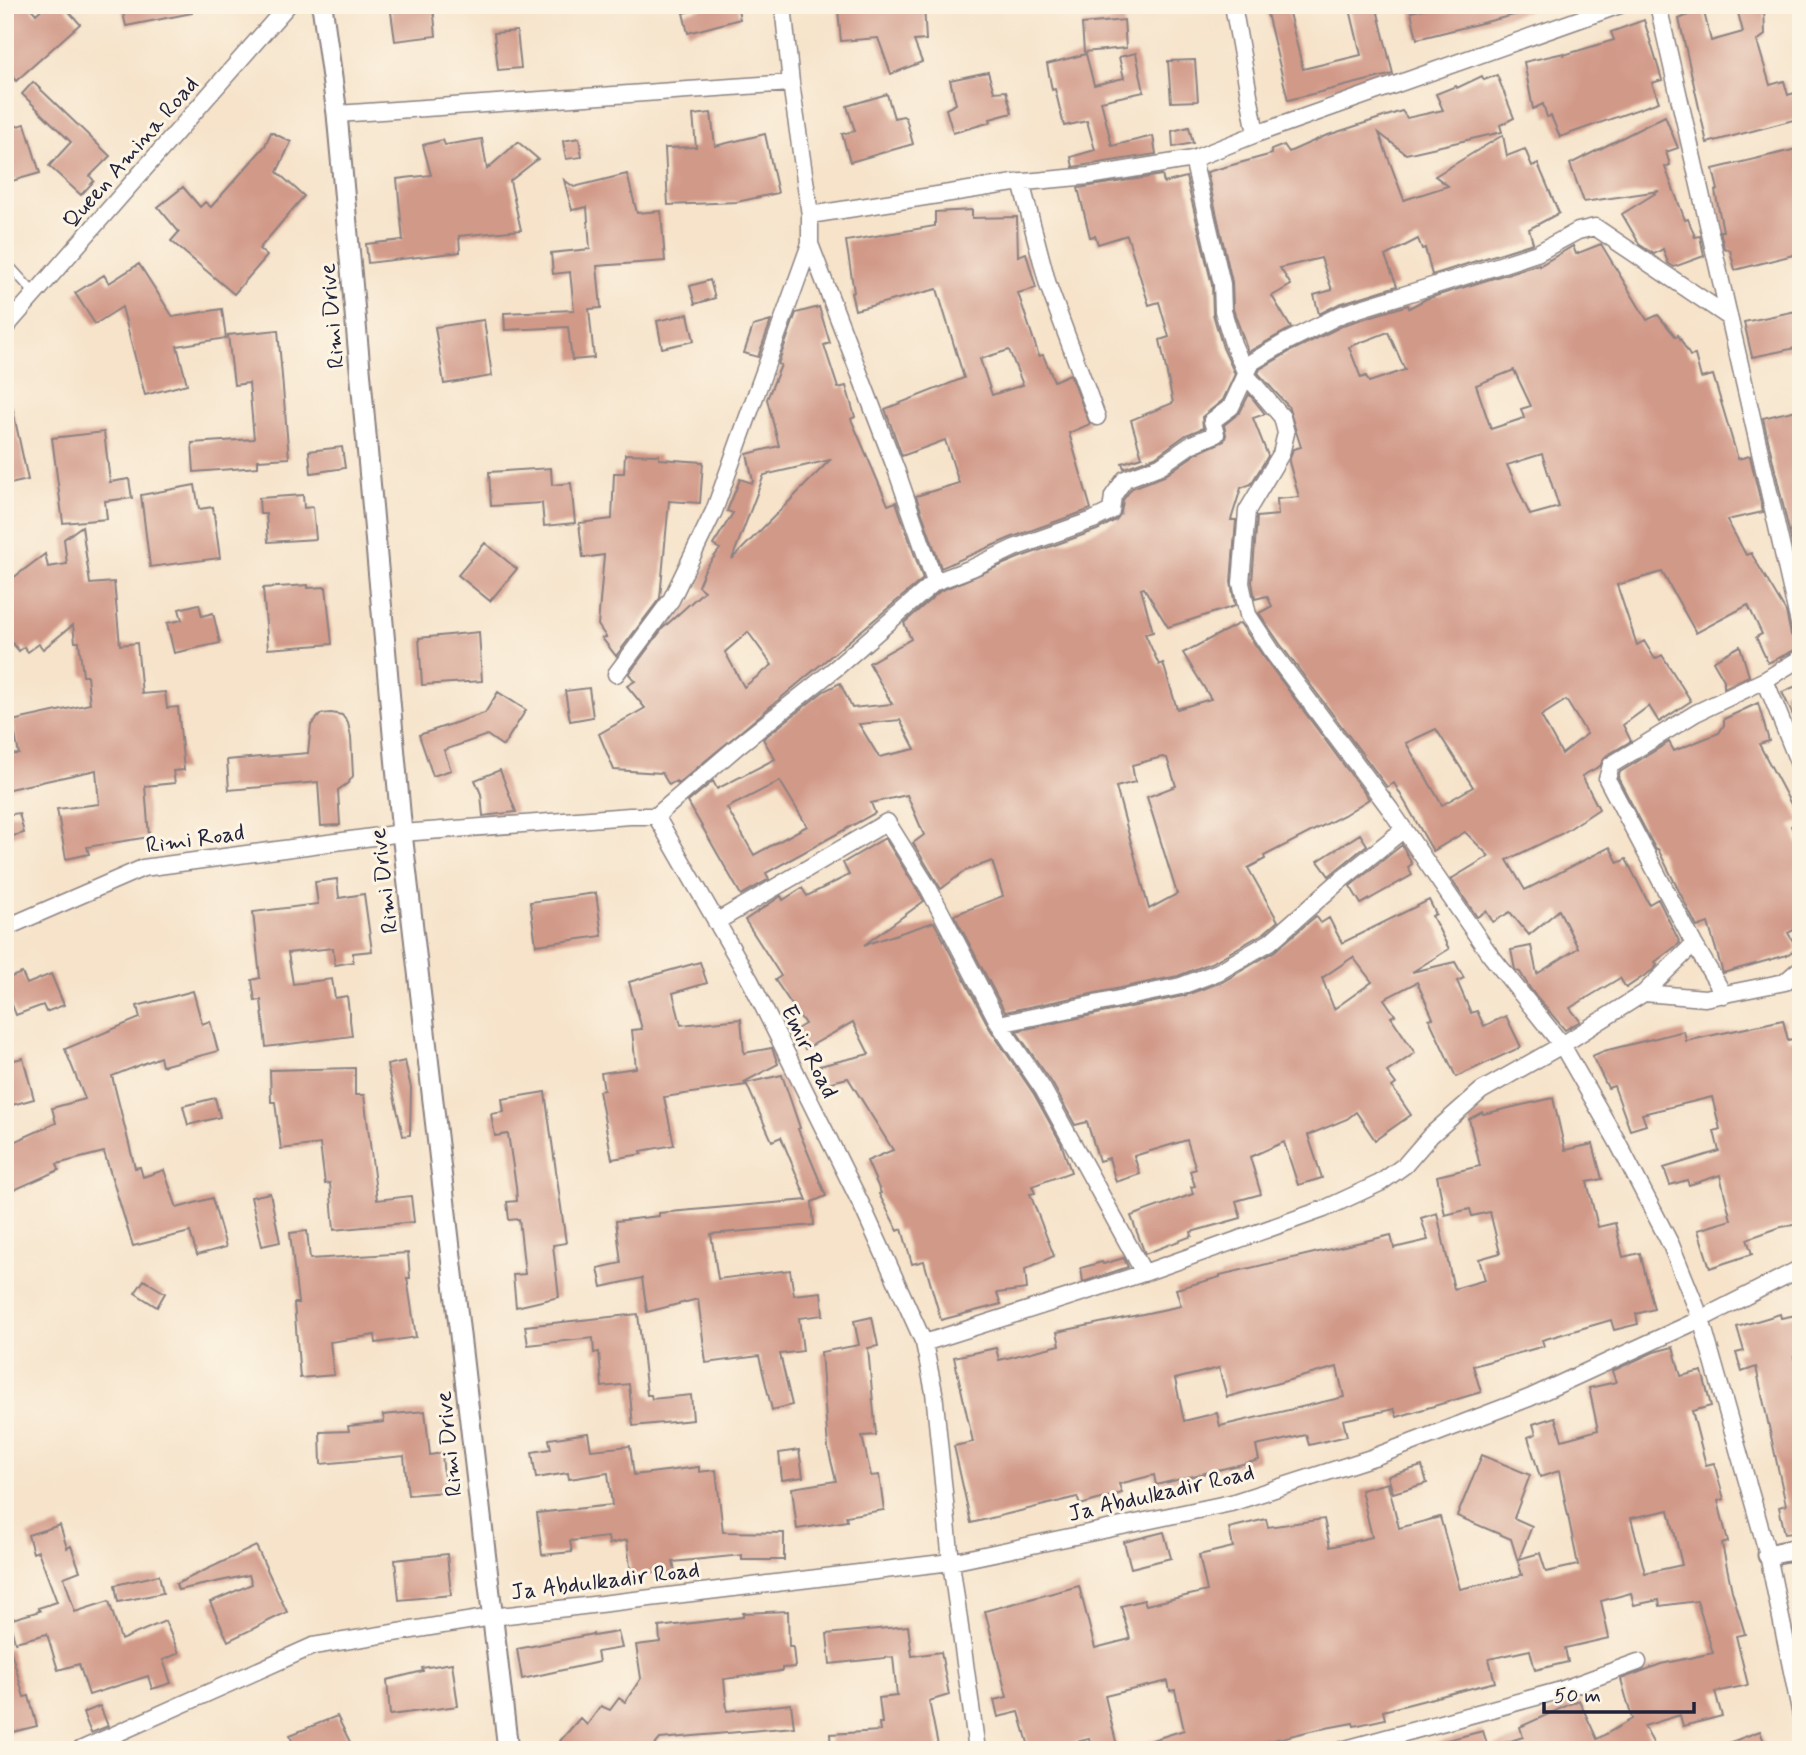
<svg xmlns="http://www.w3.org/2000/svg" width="1806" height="1755" viewBox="0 0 1806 1755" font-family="Mynerve,sans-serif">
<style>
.building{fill:#d19988;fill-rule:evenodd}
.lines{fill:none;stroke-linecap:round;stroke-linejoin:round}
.service-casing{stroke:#8c8282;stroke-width:11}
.minor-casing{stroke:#8c8282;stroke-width:19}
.tertiary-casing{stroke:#8c8282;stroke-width:23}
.service{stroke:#fff;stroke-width:8}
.minor{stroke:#fff;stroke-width:16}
.tertiary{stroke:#fff;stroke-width:19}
.labels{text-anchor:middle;stroke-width:6;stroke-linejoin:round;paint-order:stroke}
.street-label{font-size:23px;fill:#22223b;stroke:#fcf5e5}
</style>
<rect width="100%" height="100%" fill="#fcf5e5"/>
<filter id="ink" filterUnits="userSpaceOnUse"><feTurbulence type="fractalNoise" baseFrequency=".0143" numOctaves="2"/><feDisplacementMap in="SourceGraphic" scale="14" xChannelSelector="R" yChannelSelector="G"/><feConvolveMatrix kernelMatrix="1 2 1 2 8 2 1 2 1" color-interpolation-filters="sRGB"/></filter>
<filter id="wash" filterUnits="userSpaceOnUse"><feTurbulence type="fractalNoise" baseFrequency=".00686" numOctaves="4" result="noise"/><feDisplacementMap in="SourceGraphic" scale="28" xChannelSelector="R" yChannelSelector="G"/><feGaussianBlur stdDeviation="1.57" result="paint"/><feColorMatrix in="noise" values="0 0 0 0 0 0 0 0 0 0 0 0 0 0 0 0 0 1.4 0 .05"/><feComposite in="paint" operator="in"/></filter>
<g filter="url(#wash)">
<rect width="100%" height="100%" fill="#f6e3ca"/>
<g id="blocks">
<!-- building -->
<path class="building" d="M5 5H28L36 14 46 5H63L80 24 16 81 5 69V27L13 20 5 12Z
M121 5H191L192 13 126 26Z
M390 5H433L436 36 395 41Z
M713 5H737L740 19 688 33 683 13Z
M895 5H924L926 40 914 41 922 62 891 74 878 38 841 41 838 10Z
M1265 5H1287L1303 69 1361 55 1349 5H1376L1393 74 1288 100Z
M1439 5H1529L1530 11 1417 39 1411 12Z
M1736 5H1764L1765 35 1757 41 1770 85 1784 81 1788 95 1801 91V118L1707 143 1679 19 1703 8 1711 41 1743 32Z
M1124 20 1126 48 1084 52 1082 24Z
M1644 20 1662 80 1652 83 1659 102 1560 137 1551 116 1547 117 1543 104 1533 109 1524 62 1564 53V55L1614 40 1611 32Z
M517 31 521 68 498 70 494 33Z
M1136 53 1144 92 1101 101 1112 146 1153 136 1156 154 1073 167 1071 157 1095 150 1087 121 1064 126 1055 89 1052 90 1047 64 1086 54 1094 85 1124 78 1119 57Z
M1195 60 1198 101 1171 102 1168 61Z
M988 72 994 92 1006 91 1012 113 990 119 991 122 953 133 946 109 956 104 950 80Z
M1497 75 1514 118 1500 125 1502 132 1406 154 1379 133 1404 200 1448 186 1435 176 1503 135 1507 156 1525 149 1532 166 1538 164 1559 213 1529 229 1533 243 1432 275 1425 248 1422 249 1418 239 1385 256 1397 286 1339 304 1319 314 1314 295 1332 290 1321 258 1280 268 1291 285 1272 296 1291 328 1248 352 1233 309 1232 282 1207 172 1272 154 1271 150 1284 145 1289 152 1325 136 1402 111 1407 118 1443 110 1436 94 1456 86 1457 88 1482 76 1484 80Z
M33 82 110 156 90 176 94 181 81 195 49 166 71 142 22 94Z
M887 94 894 118 903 116 906 118 913 144 850 162 842 134 855 131 847 106Z
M711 113 715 146 765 134 778 193 737 202 668 205 665 148 696 147 693 115Z
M1665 116 1678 148 1666 152 1670 165 1665 167 1685 220 1688 219 1695 237 1700 236 1704 256 1674 267 1668 263 1663 249 1654 254 1640 245 1622 214 1659 191 1584 202 1570 164Z
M25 124 40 173 5 183V129Z
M1189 127 1193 143 1173 147 1172 131Z
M271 132 291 142 277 172 304 196 259 249 267 256 234 294 171 241 179 232 158 207 183 187 200 207 205 202 211 207 265 146Z
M579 138 582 157 566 159 563 141Z
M482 139 487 169 518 142 538 159 510 181 521 230 459 236 460 252 368 263 366 244 403 240 397 179 431 175 423 145 443 140 445 145Z
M1801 148V253L1735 270 1730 250 1724 248 1720 231H1723L1715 191 1718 190 1713 169Z
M627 174 637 213 661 211 665 261 597 266 601 308 589 309 594 358 572 360 568 327 505 330 504 313 574 310 570 272 553 274 551 253 590 249 587 207 572 210 564 180 574 187Z
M1162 175 1164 183 1186 177 1212 285 1213 314 1223 348 1235 374 1223 400 1202 417 1203 428 1186 435 1155 457 1124 468 1122 463 1142 457 1131 420 1173 403 1160 340 1169 337 1159 302 1149 305 1127 235 1098 244 1095 236 1090 237 1078 188Z
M972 210V218L1017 217 1018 256 1026 253 1036 288 1018 293 1039 356 1043 355 1054 381 1070 374 1090 424 1069 433 1091 509 1010 538 941 568 916 496 959 483 952 461 945 440 902 456 885 409 964 378 947 322 937 289 855 310 851 293 854 292 846 241 935 226V212ZM1009 350 1023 385 992 395 980 359Z
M1601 244 1647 320 1658 315 1676 337 1678 335 1690 356 1695 355 1701 378 1713 375 1738 459 1750 456 1763 512 1727 520 1746 555 1751 553 1786 612 1791 635 1794 640 1801 642V647L1768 663 1756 637 1762 634 1748 605 1696 633 1662 572 1617 585 1637 645 1644 641 1655 659 1662 655 1691 701 1659 722 1649 706 1623 725 1631 741 1606 756 1600 766 1582 776 1599 809 1563 833 1507 860 1525 890 1610 847 1618 863 1626 859 1649 904 1658 899 1680 943 1655 962 1657 965 1654 969 1626 988 1620 978 1570 1008 1580 1021 1565 1030 1531 990 1520 972 1515 970 1511 950 1531 946 1537 974 1578 948 1559 910 1529 935 1510 912 1493 922 1486 911 1477 917 1451 879 1489 856 1465 832 1433 851 1394 783 1387 787 1280 644 1259 613 1272 606 1267 596 1255 599 1252 582 1257 517 1278 515 1277 499 1299 497 1289 462 1293 449 1301 447 1288 406 1258 373 1260 369 1291 351 1346 324 1408 305 1409 308 1426 299 1539 264V266L1573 246 1576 254ZM1388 332 1405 370 1369 382 1366 376 1361 378 1349 347ZM1514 370 1531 406 1521 409 1524 418 1491 429 1476 385ZM1542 454 1559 507 1530 515 1507 465ZM1566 700 1587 734 1562 754 1541 716ZM1436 729 1473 787 1442 805 1406 743Z
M139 264 173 317 222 309 226 338 177 346 187 384 145 395 122 307 95 324 75 293 104 275 109 283Z
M710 280 715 298 695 304 690 286Z
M819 307 830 343 824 345 838 388 846 386 855 417 851 419 888 505 896 502 923 579 678 784 676 781 669 785 662 773 614 770 599 734 645 708 627 686 635 681 629 674 663 628 704 591 698 586 705 569 720 549 713 545 733 513 727 511 740 479 752 483 753 481 747 454 779 446 767 399 781 365 778 364 796 313ZM830 460 732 559 764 475ZM748 632 772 665 744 687 725 652Z
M1801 310V347L1752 357 1744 322Z
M688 314 694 341 662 348 657 321Z
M484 320 492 376 444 384 435 327Z
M771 321 758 357 744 353 753 326Z
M278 330 289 458 258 460V467L194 472 192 443 254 439 249 383 234 385 228 335Z
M1249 394 1265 414 1253 418 1268 456 1251 484 1241 488 1231 520H1236L1231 582 1235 606 1168 627 1144 588 1141 589 1153 632 1145 634 1159 665 1163 663 1177 709 1211 699 1183 653 1240 623 1263 656 1369 799 1344 815 1264 856 1265 859 1248 868 1278 921 1264 933 1213 962 1178 976 1005 1012 954 915 1003 896 992 861 965 871 941 889 913 843 924 835 907 795 871 803 875 813 766 873 769 879 741 895 688 802 713 781 717 789 775 759 763 739 824 691 840 683 852 708 892 704 869 663 911 639 904 623 940 591 1018 558 1097 530 1116 520 1121 513 1123 500 1132 488 1164 476 1197 453 1224 441 1226 435 1224 425 1240 412ZM900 720 915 749 879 757 859 724ZM1162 757 1167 758 1176 786 1147 797 1177 894 1149 909 1116 787 1135 782 1132 765ZM780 781 807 826 754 855 727 808Z
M12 406 28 480 5 485V407Z
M1801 409V561H1796L1763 418Z
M104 432 110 482 129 479 132 498 105 501 107 519 63 523 52 438Z
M342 447 345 468 311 473 309 451Z
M625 454 659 455V459L703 462 700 503 669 501 660 598 616 656 602 638 606 637 598 625 604 555 583 558 579 523 612 519 614 473H624Z
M551 468 552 485 571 483 575 523 544 526 542 503 491 506 489 472Z
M195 485 199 509 213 507 220 558 150 567 141 495Z
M303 495 304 508 313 507 316 539 268 542 266 514H260L259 498Z
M82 526 90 584 114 582 120 645 137 643 142 694 165 692 167 708 178 707 184 770 173 771 175 783 145 786 149 837 87 847 89 854 66 859 57 809 99 804 96 770 5 790V755L19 754 12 721 90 704 87 676H83L79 642H75L73 625 43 649 39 644 28 652 24 647 19 651 5 634V584L45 554 48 567 67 564 64 539Z
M485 543 517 569 490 601 458 575Z
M308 585V588L326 587 332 644 268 649 263 588Z
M199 604 202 616 213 613 220 643 174 653 167 623 182 620 179 609Z
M479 632 482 681 422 685 419 638Z
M1740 646 1749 676 1724 688V680L1713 661Z
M1801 684V732L1782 692Z
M589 688 593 717 570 721 565 691Z
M498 692 526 710 503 746 487 735 444 750 451 770 433 776 419 735 485 713Z
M1758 703 1769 741 1759 744 1800 821 1791 826 1801 851V926L1788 933 1797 948 1787 955 1723 973 1708 923 1697 927 1658 849 1656 850 1618 778 1620 772 1669 742 1674 751 1719 733 1724 725V719Z
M331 713 342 715 348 723 351 737 353 776 348 783 338 790 340 825 321 826 318 782 229 790 227 760 308 753 311 725 321 714Z
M500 770 516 812 483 816 481 794 475 780Z
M19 813 24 833 5 838V815Z
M1360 834 1367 845 1329 876 1318 861Z
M885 838 924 901 864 945 934 922 990 1029 1034 1094 1061 1143 1071 1172 1032 1186 1035 1193 1030 1194 1054 1256 1025 1269 1027 1289 997 1293 1001 1304 941 1320 924 1261 912 1264 902 1229 898 1231 879 1194 881 1193 867 1161 893 1150 848 1078 823 1084 819 1066 869 1054 853 1022 805 1049 795 1030 805 1024 775 980 781 976 745 920 781 896 783 900 802 888 807 896 849 875 843 863Z
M1402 845 1412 864 1408 867 1412 875 1361 904 1350 886Z
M337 879 339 898 364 894 372 951 353 953V962L335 965 333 948 288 953 293 984 332 979 335 998 347 996 352 1036 266 1047 261 1000 255 1001 252 980 260 978 253 912 318 904 315 882Z
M596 893 602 936 536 945 530 902Z
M1429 900 1436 914 1432 916 1449 949 1412 972 1455 962 1464 978 1457 981 1471 1013 1477 1011 1484 1026 1506 1016 1521 1047 1456 1077 1429 1019 1433 1018 1417 982 1384 999 1395 1015 1391 1017 1415 1053 1387 1072 1396 1084 1392 1087 1411 1115 1375 1140 1356 1112 1347 1119 1308 1135 1322 1178 1298 1185 1284 1142 1250 1157 1261 1194 1236 1201 1241 1218 1191 1232 1192 1236 1145 1254 1131 1216 1193 1194 1191 1187 1195 1186 1190 1171 1196 1169 1187 1140 1134 1156 1140 1174 1116 1182 1109 1158 1099 1161 1087 1122 1075 1125 1052 1083 1016 1031 1183 996 1222 982 1275 951 1316 916 1321 923 1329 918 1342 943ZM1353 957 1372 982 1334 1009 1322 978Z
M700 962 707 983 673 993 681 1025 741 1019 744 1053 772 1048 778 1064 744 1082 746 1085 664 1097 674 1145 641 1151 642 1154 612 1159 599 1091 604 1090 601 1073 636 1068 632 1030 642 1029 629 982Z
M22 973 27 984 51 974 64 1005 46 1012 43 1005 16 1015 5 986V979Z
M193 991 202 1024 210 1021 218 1051 162 1066 160 1057 112 1076 135 1168 140 1167 143 1177 164 1170 177 1208 212 1198 226 1247 197 1255 190 1232 133 1246 104 1152 57 1164 59 1170 5 1194V1146L56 1123 52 1108 85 1099 65 1049 140 1018 137 1006Z
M1783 1020 1788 1040 1801 1037V1201L1797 1202 1800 1224 1781 1227 1747 1239 1752 1254 1710 1268 1698 1230 1731 1220 1720 1175 1689 1185 1687 1180 1670 1185 1664 1168 1719 1151 1714 1131 1720 1129 1712 1097 1642 1114 1646 1125 1630 1130 1614 1086 1608 1088 1592 1056 1604 1051 1684 1031 1686 1041Z
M23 1058 34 1099 5 1107V1062Z
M405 1061 411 1088 410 1135 403 1136 387 1065Z
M355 1068V1095H364L377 1200 411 1196 414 1222 334 1230 330 1183 325 1184 320 1144 281 1149 275 1102H271L270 1070Z
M782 1075 800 1128 798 1129 826 1196 812 1202 814 1225 711 1234 718 1279 790 1270 794 1295 821 1292 823 1315 799 1318 803 1351 780 1354 792 1405 772 1410 759 1356 706 1363 698 1299 647 1312 642 1278 602 1287 598 1268 621 1263 616 1221 659 1216V1213L807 1200 781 1137 772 1141 746 1083Z
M545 1092 566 1243 553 1245 559 1297 516 1307 513 1275 525 1274 519 1219 509 1220 507 1202 517 1201 516 1186 508 1134 495 1136 491 1114 504 1112 502 1099Z
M215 1098 220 1117 188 1125 183 1106Z
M1553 1098 1565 1150 1593 1144 1602 1179 1587 1182 1598 1227 1615 1223 1623 1257 1640 1253 1654 1309 1636 1314 1638 1324 1614 1330 1611 1320 1542 1340 1544 1346 1473 1366 1481 1392 1397 1417 1394 1409 1343 1420 1347 1436 1309 1445 1306 1435 1256 1446 1259 1460 1156 1485 1154 1475 1119 1484 1122 1493 1080 1505 1077 1497 971 1523 954 1446 973 1442 954 1357 996 1348 999 1360 1060 1345 1057 1332 1181 1306 1176 1289 1220 1277V1275L1391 1235 1394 1248 1428 1240 1421 1218 1437 1213 1454 1289 1485 1280 1479 1259 1500 1253 1490 1212 1472 1216 1470 1209 1445 1215 1437 1176 1480 1166 1469 1119 1482 1112 1483 1114ZM1337 1367 1344 1397 1220 1426 1217 1413 1184 1421 1175 1379 1219 1368 1227 1397Z
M270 1193 280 1242 262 1246 251 1197Z
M307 1231 310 1259 408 1253 410 1278H407L416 1337 376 1343 375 1335 330 1342 334 1375 300 1378 294 1303H298L290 1233Z
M1124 1258 1128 1267 1083 1282 1081 1268 1102 1262 1103 1264Z
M144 1280 165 1293 157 1307 135 1293Z
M638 1314 647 1395H651L652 1399 691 1395 693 1420 633 1426 629 1384 602 1387 599 1352 594 1353 593 1338 528 1345 525 1326Z
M1780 1314 1781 1318 1801 1314V1355L1794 1357 1801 1385V1536L1794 1537 1793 1533 1785 1534 1779 1507 1786 1505 1756 1367 1742 1372 1736 1353 1744 1351 1737 1327Z
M872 1317 878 1346 868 1348 876 1435 862 1436 871 1476 879 1475 884 1510 846 1516 847 1521 797 1529 792 1488 836 1481 828 1448 821 1352 859 1345 854 1321Z
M1673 1347 1681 1376 1702 1371 1711 1406 1692 1411 1706 1465 1714 1463 1724 1499 1718 1501 1728 1542 1722 1544 1732 1591 1745 1634 1736 1636 1748 1685 1715 1692 1722 1716 1683 1726 1680 1715 1644 1726 1657 1750H1495V1746L1523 1737 1520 1727 1579 1700 1597 1739 1632 1719 1621 1679 1661 1664 1713 1653 1697 1601 1660 1606 1659 1600 1634 1605 1631 1593 1601 1601 1609 1638 1565 1648 1568 1662 1535 1670 1530 1650 1489 1659 1495 1682 1383 1711 1385 1719 1354 1726 1353 1723 1310 1731 1257 1744 1258 1750H1134L1133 1746 1184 1730 1175 1690 1170 1691 1168 1681 1105 1696 1118 1750H1092L1089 1739 1044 1750H1030L1019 1712 998 1717 994 1700 1007 1697 985 1611 1079 1586 1095 1648 1130 1639 1121 1606 1144 1600 1146 1605 1207 1591 1199 1555 1233 1547 1229 1528 1266 1519 1268 1527 1324 1519 1330 1547 1372 1537 1361 1490 1388 1483 1399 1528 1440 1517 1460 1589 1522 1575 1511 1539 1457 1516 1482 1455 1530 1475 1514 1518 1532 1526 1519 1559 1540 1553 1546 1572 1578 1565 1559 1471 1540 1477 1528 1437 1536 1434 1533 1424 1555 1417 1562 1440 1598 1430 1589 1388 1616 1382 1612 1371 1654 1352ZM1669 1510 1682 1565 1645 1573 1631 1518Z
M425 1411 430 1455 442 1453 445 1492 408 1495 404 1456 321 1464 320 1432 349 1431 348 1426 384 1422 383 1415Z
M588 1433 591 1450 630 1446 634 1475 699 1467V1472L716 1470 723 1532 784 1533V1560H742V1555L673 1562 675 1572 659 1576 658 1572 631 1575 627 1540 609 1544 608 1537 570 1541 572 1552 542 1555 537 1513 612 1505 608 1473 569 1479 568 1473 536 1478 532 1452 551 1449 549 1439Z
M799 1450 803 1477 782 1480 779 1453Z
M1422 1466 1427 1483 1393 1493 1388 1476Z
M60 1525 67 1548 71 1546 80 1571 64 1577 75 1612 109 1601 121 1640 165 1621 179 1653 163 1660 171 1683 152 1689 148 1676 89 1695 79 1664 58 1670 47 1634 15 1642 9 1620 40 1611 38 1608 57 1602 38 1551 33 1553 28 1535Z
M1164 1532 1171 1558 1131 1568 1124 1542Z
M256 1546 287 1612 228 1641 210 1602 252 1584 249 1575 178 1590 176 1584Z
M447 1554 451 1595 399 1600 395 1560Z
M159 1575 163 1593 118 1602 115 1585Z
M788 1611 789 1647H793L795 1667 782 1668V1671L724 1679 727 1711 791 1704 794 1727 660 1739 651 1750H570L560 1741 580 1718 587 1725 601 1706 610 1710 619 1698 625 1702 641 1678 636 1645 660 1642 659 1627 743 1617V1613Z
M908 1626 912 1656 941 1652 949 1695 929 1701 939 1750H831L830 1734 880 1731 879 1723H882L879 1698 897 1696 893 1657 830 1664 827 1634Z
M618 1632 622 1648 597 1652 599 1662 522 1679 517 1649 593 1634V1636Z
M10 1648 24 1697 29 1696 37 1726 5 1734V1649Z
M452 1663 458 1706 390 1715 387 1680 423 1671 422 1668Z
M100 1706 108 1726 91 1733 83 1713Z
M337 1716 354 1750H332L331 1744 316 1750H295L290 1735Z
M1483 1731 1489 1750H1432L1431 1744Z
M1760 1731 1767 1750H1714L1713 1749Z"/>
</g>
</g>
<g filter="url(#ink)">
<use href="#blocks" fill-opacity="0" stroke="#8c8282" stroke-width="2"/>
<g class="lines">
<!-- service casing -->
<g class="service-casing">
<path id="service" d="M5 261 35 294"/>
</g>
<!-- minor casing -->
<g class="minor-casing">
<path id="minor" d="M1233 5 1256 134
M1658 5 1801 632
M337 114 791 83
M1193 159 1222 284 1223 311 1233 344 1247 376 1282 417 1286 433 1281 454 1247 511 1241 583 1248 615 1271 650 1390 809 1488 952 1562 1045 1617 1141 1671 1245 1701 1319 1768 1555 1801 1715
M1021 182 1048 285 1097 417
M810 215 1014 183 1089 176 1193 159 1256 134 1620 5
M810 244 897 472 935 582
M5 328 288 5
M616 674 671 600 714 511 810 244V215L791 83 783 5
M1765 680 1801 769
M656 816 739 745 836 668 935 582 972 568 1014 548 1093 520 1111 511 1113 496 1125 479 1160 466 1192 444 1216 434 1212 421 1231 407 1252 362 1286 342 1342 314 1497 266 1537 253 1578 231 1595 227 1729 317
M716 922 887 822 929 889 999 1024 1043 1089 1144 1273
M5 928 143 868 402 833 630 816H656L751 982 863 1208 924 1343 934 1392 951 1562 977 1750
M1644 993 1694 944
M1724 995 1694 944 1607 779 1611 765 1696 713 1765 680 1801 658
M999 1024 1181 986 1218 972 1270 942 1336 884 1404 829
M924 1343 1144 1273 1324 1209 1380 1183 1405 1165 1431 1135 1481 1091 1562 1045 1644 993 1705 998 1785 982 1801 968
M80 1750 313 1646 492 1617 951 1562 1231 1503 1374 1457 1529 1398 1701 1319 1801 1268
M1342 1750 1558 1691 1638 1662"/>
</g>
<!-- tertiary casing -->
<g class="tertiary-casing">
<path id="tertiary" d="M322 5 337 114 402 833 508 1750
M1768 1555 1801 1548"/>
</g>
<!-- service -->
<use href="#service" class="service"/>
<!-- minor -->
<use href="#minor" class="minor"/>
<!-- tertiary -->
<use href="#tertiary" class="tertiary"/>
</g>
</g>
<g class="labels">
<!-- street labels -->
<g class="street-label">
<text transform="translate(130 152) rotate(-49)" y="8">Queen Amina Road</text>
<text transform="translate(331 316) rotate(-95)" y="8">Rimi Drive</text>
<text transform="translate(195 838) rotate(-8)" y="8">Rimi Road</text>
<text transform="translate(383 881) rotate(-97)" y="8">Rimi Drive</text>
<text transform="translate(810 1051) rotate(64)" y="8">Emir Road</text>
<text transform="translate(448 1444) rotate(-96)" y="8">Rimi Drive</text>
<text transform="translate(1161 1492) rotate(-13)" y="8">Ja Abdulkadir Road</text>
<text transform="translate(605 1580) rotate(-7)" y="8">Ja Abdulkadir Road</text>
</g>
</g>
<!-- margin -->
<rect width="1806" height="1755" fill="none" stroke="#fcf5e5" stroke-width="28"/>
<!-- scale -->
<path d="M1544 1702v10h150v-10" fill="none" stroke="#22223b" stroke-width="3.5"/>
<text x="1554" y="1702" font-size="21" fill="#22223b" stroke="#fcf5e5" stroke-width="5" paint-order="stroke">50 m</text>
</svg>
